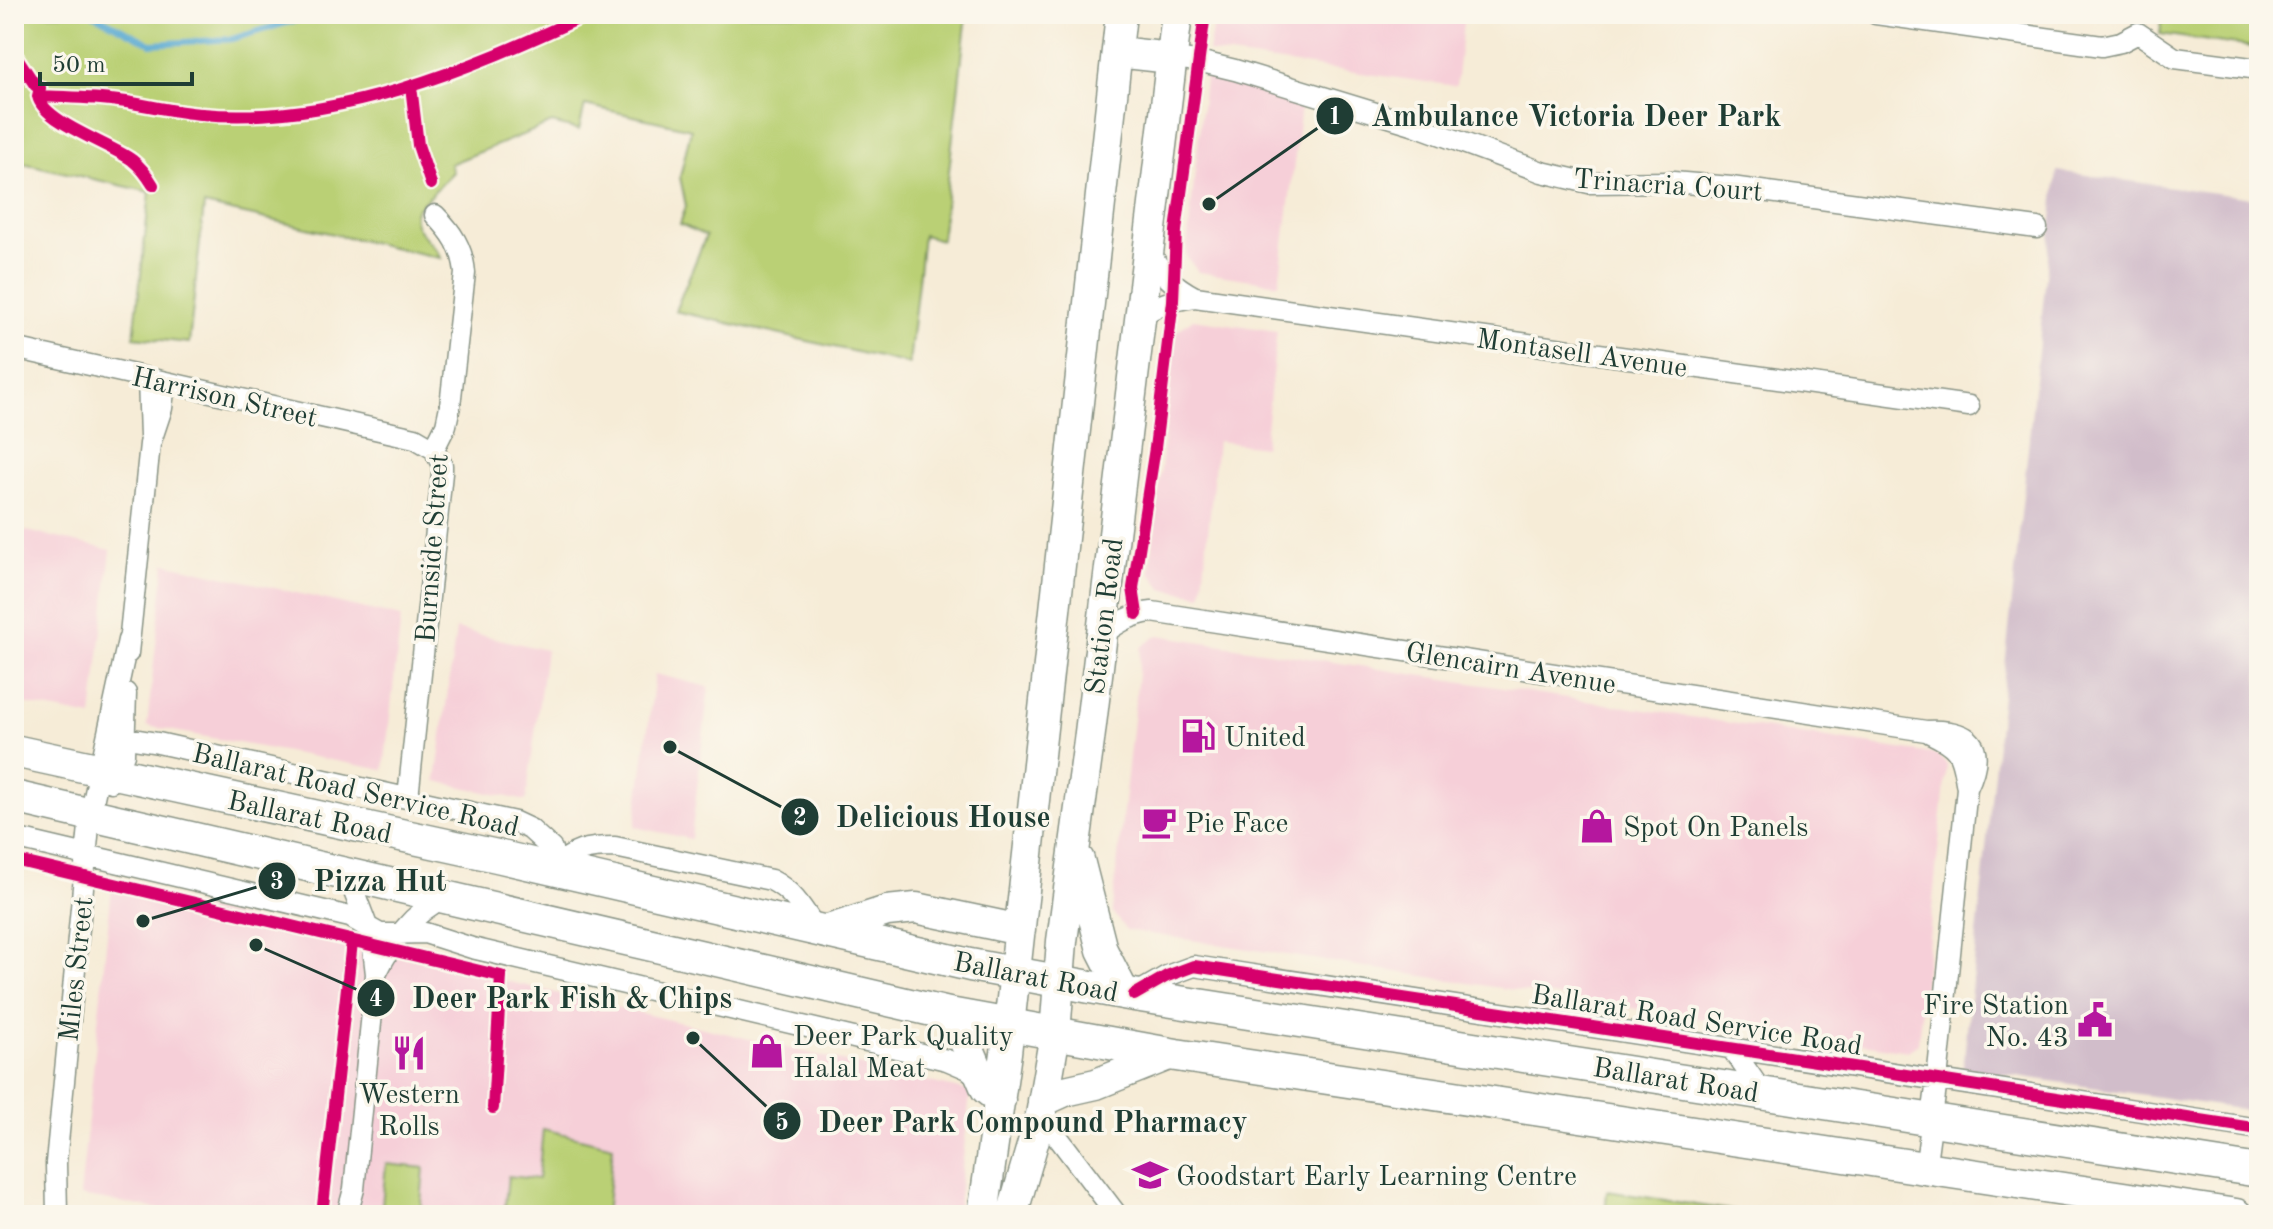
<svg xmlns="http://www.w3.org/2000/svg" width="2273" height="1229" viewBox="0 0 2273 1229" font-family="'Old Standard TT',serif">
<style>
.built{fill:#f6cfd8}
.industrial{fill:#d1bdca}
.green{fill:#bad074;stroke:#6c8654;stroke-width:2}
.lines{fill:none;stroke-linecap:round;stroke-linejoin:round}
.stream{stroke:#56a9d1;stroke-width:6}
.minor-casing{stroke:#8a9486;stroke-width:23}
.primary-casing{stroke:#8a9486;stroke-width:33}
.trunk-casing{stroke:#8a9486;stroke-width:35}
.minor{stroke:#fff;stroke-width:20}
.primary{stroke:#fff;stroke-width:30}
.trunk{stroke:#fff;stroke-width:32}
.cycleway-casing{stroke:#fbf7ec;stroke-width:17}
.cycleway{stroke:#d6006c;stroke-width:12}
.labels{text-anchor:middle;stroke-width:7;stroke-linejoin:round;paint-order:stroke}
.street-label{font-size:28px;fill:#1f3d34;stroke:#fbf7ec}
.poi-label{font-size:28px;fill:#1f3d34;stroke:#fbf7ec;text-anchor:start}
.leader{fill:none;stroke:#1f3d34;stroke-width:3}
.callout-dot{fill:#1f3d34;stroke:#fbf7ec;stroke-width:3}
.mark-label{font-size:24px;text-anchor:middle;font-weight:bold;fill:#fff}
.callout-label{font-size:30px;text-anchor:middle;font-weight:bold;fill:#1f3d34;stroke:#fbf7ec;stroke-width:7;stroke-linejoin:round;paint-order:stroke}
</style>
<rect width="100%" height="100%" fill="#fbf7ec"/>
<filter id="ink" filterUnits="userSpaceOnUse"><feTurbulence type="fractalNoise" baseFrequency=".0125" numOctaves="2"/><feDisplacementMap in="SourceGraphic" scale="16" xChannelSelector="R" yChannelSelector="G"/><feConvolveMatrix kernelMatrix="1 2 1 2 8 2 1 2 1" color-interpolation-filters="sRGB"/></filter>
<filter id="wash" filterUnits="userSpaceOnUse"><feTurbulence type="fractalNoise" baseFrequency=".006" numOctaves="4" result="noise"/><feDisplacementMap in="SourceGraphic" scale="32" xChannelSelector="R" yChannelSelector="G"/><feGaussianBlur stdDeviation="1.8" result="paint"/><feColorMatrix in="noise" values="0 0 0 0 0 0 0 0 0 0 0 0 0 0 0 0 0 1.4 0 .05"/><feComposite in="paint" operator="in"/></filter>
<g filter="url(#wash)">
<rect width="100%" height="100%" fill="#f6ecd7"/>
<!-- built -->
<path class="built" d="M1215 14H1464L1456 86 1208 52Z
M1206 70 1302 99 1279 284 1198 272 1186 256Z
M1193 319 1277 331 1264 447 1217 441 1202 595 1163 589 1150 571 1176 332Z
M14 528 111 550 92 717 14 702Z
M165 563 401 617 384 770 147 726Z
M456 629 546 650 526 801 436 781Z
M1158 635 1938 755 1947 765 1918 1043 1908 1051 1126 930 1112 912 1141 647Z
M655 674 709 687 691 839 635 827Z
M112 887 968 1091 970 1094 957 1215H196L80 1196Z"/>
<!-- industrial -->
<path class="industrial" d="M2057 171 2259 199V1112L1963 1068Z"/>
<!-- green -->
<path class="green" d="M14 14H967L941 240 923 235 909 364 675 311 706 236 680 224 686 206 680 177 691 129 585 105 579 130 552 123 450 164 453 172 416 210C409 231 433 239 441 258L204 205 189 343 134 337 150 192 14 161Z
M2163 14H2259V48L2160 34Z
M543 1129 613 1146 606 1215H504L508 1176 538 1179Z
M386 1164 424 1168 420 1215H381Z
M1607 1191 1760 1215H1605Z"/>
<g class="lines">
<!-- stream -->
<path class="stream" d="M93 14 151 44 232 39 316 14"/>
</g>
</g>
<g filter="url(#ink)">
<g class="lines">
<!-- minor casing -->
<g class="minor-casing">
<path id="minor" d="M1876 14 2102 46 2121 42 2138 33 2175 58 2259 69
M1171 58 1198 61 1235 70 1412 124 1542 172 1589 183 1673 182 1731 187 2037 228
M1150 250C1159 273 1174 286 1195 297
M1140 318C1157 303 1174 300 1195 297L1969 406
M14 348 415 438 434 449
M148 379 150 436
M1101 635C1117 624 1131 614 1152 612L1926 731C1970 729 1988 744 1967 788
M128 653 150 444 162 408 165 383
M108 735 158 743 515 822 530 829 552 849 555 869
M111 782 124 754 126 693
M408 798 442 473V465L434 449 446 425 450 406 465 273C463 248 452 232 435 215
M14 838 350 917 380 934 425 933 472 948 947 1060 968 1069 982 1080
M555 869C574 849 587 847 615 847L771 880C793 891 803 909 816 929
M376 974C392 942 412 912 446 897
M1134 995 1167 976 1194 966 2259 1129
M1732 1049 1762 1092
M1041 1115 1117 1215
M1925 1170 1937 1080 1967 788C1961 754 1962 748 1930 733
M57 1215 56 1163 90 816 128 640
M347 1215 354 1189 376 974 372 939 348 876"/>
</g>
<!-- primary casing -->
<g class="primary-casing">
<path id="primary" d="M1117 52 1171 58
M1079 860 1102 950 1124 993
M825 931 887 911 916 908 1020 930
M949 1014 970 1051 986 1089 1000 1100
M1043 1101 1065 1091 1096 1084 1171 1054
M983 1215 1006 1053 1121 14
M1012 1215 1041 1115 1055 1034 1062 941 1089 741 1177 14"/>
</g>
<!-- trunk casing -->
<g class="trunk-casing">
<path id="trunk" d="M14 751 497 856 970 965 1134 995 2259 1171
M14 797 949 1014 1176 1055 2236 1215"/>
</g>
<!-- minor -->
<use href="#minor" class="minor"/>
<!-- primary -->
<use href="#primary" class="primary"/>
<!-- trunk -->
<use href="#trunk" class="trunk"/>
<!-- cycleway casing -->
<g class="cycleway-casing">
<path id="cycleway" d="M14 53 35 85 40 88 38 96C62 97 87 97 111 100 141 103 171 112 202 114 335 126 470 69 588 14
M411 86 418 145 431 184
M38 96C43 122 110 144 132 160 141 167 147 175 153 185
M1137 614 1133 588 1155 448 1173 301 1176 231 1205 14
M14 860 501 976 493 1108
M1134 995 1167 976 1194 966 2259 1129
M322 1215 352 942"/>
</g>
<!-- cycleway -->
<use href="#cycleway" class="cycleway"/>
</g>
</g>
<!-- icons -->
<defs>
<g id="fuel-bare" transform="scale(2.76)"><path d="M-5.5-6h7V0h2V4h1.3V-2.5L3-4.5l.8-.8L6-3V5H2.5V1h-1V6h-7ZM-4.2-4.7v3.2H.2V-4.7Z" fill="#b5179e" stroke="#fbf7ec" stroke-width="2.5" paint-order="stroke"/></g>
<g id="cafe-bare" transform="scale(2.76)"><path d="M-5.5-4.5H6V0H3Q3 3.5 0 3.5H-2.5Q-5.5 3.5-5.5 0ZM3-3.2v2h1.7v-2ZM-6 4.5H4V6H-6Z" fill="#b5179e" stroke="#fbf7ec" stroke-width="2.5" paint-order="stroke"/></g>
<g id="shop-bare" transform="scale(2.76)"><path d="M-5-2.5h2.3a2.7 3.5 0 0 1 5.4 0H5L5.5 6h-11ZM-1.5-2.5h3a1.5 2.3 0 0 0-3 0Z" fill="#b5179e" stroke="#fbf7ec" stroke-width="2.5" paint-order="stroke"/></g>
<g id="civic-bare" transform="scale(2.76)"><path d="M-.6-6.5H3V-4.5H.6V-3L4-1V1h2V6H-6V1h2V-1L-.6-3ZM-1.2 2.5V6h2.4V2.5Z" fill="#b5179e" stroke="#fbf7ec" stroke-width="2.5" paint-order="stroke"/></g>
<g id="restaurant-bare" transform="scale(2.76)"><path d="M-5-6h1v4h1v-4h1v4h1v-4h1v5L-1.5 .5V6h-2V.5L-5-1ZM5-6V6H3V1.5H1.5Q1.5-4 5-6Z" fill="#b5179e" stroke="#fbf7ec" stroke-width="2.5" paint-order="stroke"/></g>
<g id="school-bare" transform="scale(2.76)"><path d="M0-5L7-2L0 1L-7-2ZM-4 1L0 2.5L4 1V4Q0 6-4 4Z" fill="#b5179e" stroke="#fbf7ec" stroke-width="2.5" paint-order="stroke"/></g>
</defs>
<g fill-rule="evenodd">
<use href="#fuel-bare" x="1198" y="736"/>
<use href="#cafe-bare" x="1159" y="822"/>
<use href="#shop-bare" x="1597" y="826"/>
<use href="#civic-bare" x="2095" y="1020"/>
<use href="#shop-bare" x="767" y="1051"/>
<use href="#restaurant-bare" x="409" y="1053"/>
<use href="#school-bare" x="1150" y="1175"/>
</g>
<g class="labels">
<!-- street labels -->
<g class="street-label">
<text transform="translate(1668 184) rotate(4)" y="10">Trinacria Court</text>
<text transform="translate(1582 352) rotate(8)" y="10">Montasell Avenue</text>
<text transform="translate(225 396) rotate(13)" y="10">Harrison Street</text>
<text transform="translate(431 548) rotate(-86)" y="10">Burnside Street</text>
<text transform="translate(1103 616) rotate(-83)" y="10">Station Road</text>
<text transform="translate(1511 667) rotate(9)" y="10">Glencairn Avenue</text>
<text transform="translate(356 789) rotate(13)" y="10">Ballarat Road Service Road</text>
<text transform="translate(310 816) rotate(12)" y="10">Ballarat Road</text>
<text transform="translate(75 969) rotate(-84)" y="10">Miles Street</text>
<text transform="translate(1036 976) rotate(11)" y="10">Ballarat Road</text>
<text transform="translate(1697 1019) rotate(9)" y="10">Ballarat Road Service Road</text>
<text transform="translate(1676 1079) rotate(9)" y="10">Ballarat Road</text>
</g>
<!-- poi labels -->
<g class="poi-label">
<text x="1224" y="746">United</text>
<text x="1185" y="832">Pie Face</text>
<text x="1623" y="836">Spot On Panels</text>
<text x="2069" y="1014" text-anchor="end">Fire Station<tspan x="2069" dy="32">No. 43</tspan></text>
<text x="793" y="1045">Deer Park Quality<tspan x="793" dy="32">Halal Meat</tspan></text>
<text x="409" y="1103" text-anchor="middle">Western<tspan x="409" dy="32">Rolls</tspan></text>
<text x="1176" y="1185">Goodstart Early Learning Centre</text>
</g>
</g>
<!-- callouts -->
<path class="leader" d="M1209 204L1335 116M670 747L800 817M143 921L277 881M256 945L376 998M693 1038L782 1121"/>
<g class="callout-dot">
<circle cx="1209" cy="204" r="8"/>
<circle cx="670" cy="747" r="8"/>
<circle cx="143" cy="921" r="8"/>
<circle cx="256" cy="945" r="8"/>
<circle cx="693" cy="1038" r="8"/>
<circle cx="1335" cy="116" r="20"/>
<circle cx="800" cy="817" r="20"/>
<circle cx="277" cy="881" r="20"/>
<circle cx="376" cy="998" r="20"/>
<circle cx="782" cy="1121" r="20"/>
</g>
<g class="mark-label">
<text x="1335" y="124">1</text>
<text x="800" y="825">2</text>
<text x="277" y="889">3</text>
<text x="376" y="1006">4</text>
<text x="782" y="1130">5</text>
</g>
<g class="callout-label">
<text x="1576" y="126">Ambulance Victoria Deer Park</text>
<text x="943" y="827">Delicious House</text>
<text x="380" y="891">Pizza Hut</text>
<text x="572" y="1008">Deer Park Fish &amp; Chips</text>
<text x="1033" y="1132">Deer Park Compound Pharmacy</text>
</g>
<!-- margin -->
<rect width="2273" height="1229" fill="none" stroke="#fbf7ec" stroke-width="48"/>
<!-- scale -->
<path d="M40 72v12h152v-12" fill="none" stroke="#1f3d34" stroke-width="4"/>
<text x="52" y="72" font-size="24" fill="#1f3d34" stroke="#fbf7ec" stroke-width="6" paint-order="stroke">50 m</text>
</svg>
